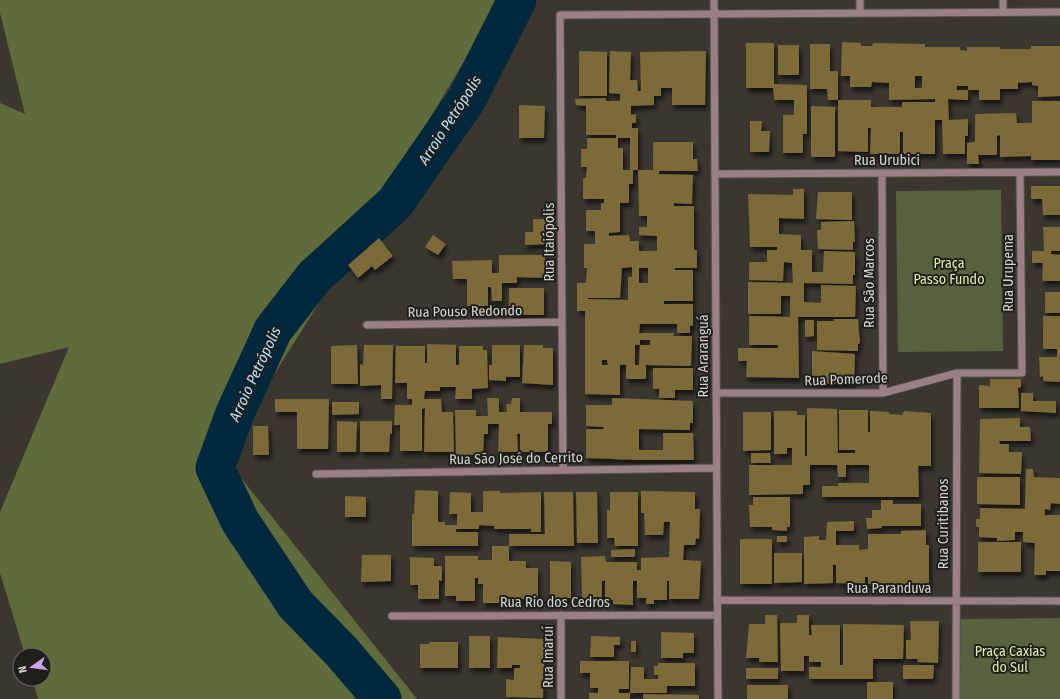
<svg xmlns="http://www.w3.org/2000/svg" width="1060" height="699" viewBox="0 0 1060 699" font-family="'Fira Sans Condensed',sans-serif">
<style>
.green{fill:#58613e}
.forest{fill:#5f6b3b}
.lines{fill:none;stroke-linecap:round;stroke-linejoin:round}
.river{stroke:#00283c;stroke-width:39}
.building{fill:#7b6a38;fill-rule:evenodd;filter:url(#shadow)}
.minor-casing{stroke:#56534c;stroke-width:9}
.minor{stroke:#9a8085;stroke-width:7}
.labels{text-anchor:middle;stroke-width:4;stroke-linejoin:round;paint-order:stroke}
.street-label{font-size:14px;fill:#d4d3ce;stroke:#201f1b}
.park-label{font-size:14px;fill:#dbefa1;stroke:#201f1b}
.water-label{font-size:15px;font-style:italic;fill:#b2e1fc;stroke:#201f1b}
</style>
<defs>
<filter id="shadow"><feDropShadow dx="2.5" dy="4.5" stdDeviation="2" flood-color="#0009"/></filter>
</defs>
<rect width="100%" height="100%" fill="#3a3730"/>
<!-- green -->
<path class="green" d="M1001 190 1003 351 898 352 896 191Z
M1060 618V699H960L959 619Z"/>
<!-- forest -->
<path class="forest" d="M0 0H501L309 319 231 443 238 474 417 699H38L32 679H44V655H25L0 573V512L69 347 0 364V103L25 114 0 13Z"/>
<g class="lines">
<!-- river -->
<path class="river" d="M382 699 341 651 296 605 240 521 215 468 235 413 273 330 314 277 395 203 467 99 517 0"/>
</g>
<!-- building -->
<path class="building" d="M842 42 861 43V46H872L873 43 925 44V47H960V50L967 51V47H1000V49H1031V46H1060V96L1038 97V86L1032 85V82L1018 83V89H1000V100H979V90H968V86H957V90H968V100L948 99 949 120 968 119V136H965V154H943L942 120H935V154H903V132H900V154H870L871 128H868V152L838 151V100H871V107H902V102H935V99L889 100V83L872 82 871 87H850V76H841ZM915 76H922V88H915Z
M746 43H774V84L807 85V134H803V153H783V115H794V100H774L773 88H746Z
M810 44H830V71H838V100H828L827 89H810Z
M778 45H799V75H778Z
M579 51 607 52V96H579Z
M610 51 631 52 630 80H637L638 91H641L640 52 706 51 705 105H672V88H661V96H654V105L631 106V115L636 114V123H632V128H638V170H633V184H629V203H620V232L609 233V236L629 235 630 241H639V251H657V236L639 235V227H647V216H639L638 170H653V142H693V159H697L698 171H659V174L693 175 692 204 674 203V206H694V250H697V268H675V270H693V301H664V304H693V326H690V333H677V324H640L639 333H674L673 336H692L691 366 646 365V379H626V365H620V395L585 394V311H577V283H586L587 268H584V244H595V231H586V210H601V203H604V199H583V178H586L587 167H581V149H587V138H616V135H586V106L576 105 575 99 606 98V101H620V94L609 93ZM618 138H630V170H623V148H618ZM632 267V277H628V300L588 299V298H620L622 268ZM639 268H648V283H639ZM640 340H650V345H640L639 365H635V345H640ZM602 360H607L608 365H602Z
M1032 101H1060V160H1031V156L1000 157V135L997 136V155H978L979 164H967V143L975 142V114L1016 113 1017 123H1032Z
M519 105 545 106 544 138H519Z
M811 106 835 107V157H811Z
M750 121H762L761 131H770L769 152H750Z
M1031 186H1060V215H1043L1042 199H1031Z
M793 189H804V219L779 218V234L801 235V250H812V272H823L824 251 855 252V275H853V284L804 283V302L821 303V285L856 286 855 317H798L799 378 746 377 747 361H738V348H778V345H749V316L790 317V296H781V314H748V282L793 283 792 263 784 262 783 281 749 280V262H767V250H777V247H750L748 194 793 195Z
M818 192H852V220L816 219Z
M533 219H550L551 244 525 245V232H533Z
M854 221 855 242H853V250L818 249 817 230H821V222Z
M1043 227H1060V251H1051V254L1060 255V281H1042L1043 263H1032V251H1044Z
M433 235 446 244 438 255 425 247Z
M379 238 393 256 375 270 372 266 358 278 348 265Z
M499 255H545V278L517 277V283H502V301H492L491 287H488V306H467V279H453L452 261 492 260V273H499Z
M509 288H544V315H509Z
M1045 292H1060V313H1045Z
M1043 316H1060V382L1043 381V376L1040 377 1039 357H1057V349H1043Z
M834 319H858L860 343 858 344V351L817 350V321H834Z
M805 320H814V336L805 337Z
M427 344 456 345V365H459V346H483V350H487L488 388 472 389V399H455L456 387H440V391H425L424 399H441L442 412H453L454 452H424L425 408 422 409V451H400V425H394L395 405H412V399H407V383H395L396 346H425V363H427Z
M357 345 358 384H331V346Z
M364 345H393L392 399H381V385L360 386V364L363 365Z
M492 345H520V377H506V381L489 380V365H492Z
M524 345H543V348H553V385L522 383Z
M812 351 855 354 854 384H812Z
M653 368H693V390H675V398H659V389H653Z
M990 379H1021V387L1018 388 1019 408H979V385L990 386Z
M1021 393H1033V401H1056V413L1021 411Z
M487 398H499V412H507L506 404H511L512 398H520V412H552V424H548V452H520V434H517L518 452H498L499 424H488V434H484L483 455H456L455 410H476V416H488Z
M612 398 693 401V423H690V430L639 429V450H663V433H693L694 460H639L586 458V429H603L604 427 586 426V405H612Z
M275 399H329L328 449H297V412H275Z
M332 402H359V414L332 415Z
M807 408 837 409 838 453H855V450H839V410H868V432H870V411L889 412V414L902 415 904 411 931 413V466H918L919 497H822V486H838V483H869V465H846V477H838L837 465H810V485H803V494L749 495V465H792V448H787V454H774V411H797V415H805V456H807Z
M743 412H771V450L743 451Z
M1020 418V427H1030L1031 441H999L1000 444H1009V452H1022L1021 474 979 473 980 419Z
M337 421 357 422 356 452H337Z
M360 421H392V434H390L389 452H360Z
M253 426H268L269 455H253Z
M751 453H770L771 463H751Z
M1026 469H1033L1034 477 1060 478V504L1051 503 1050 510 1045 509V515H1060V571H1046V575H1034L1035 543 1023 542V532H1015V540L997 541V538L979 537V527H976V519H980V508L1025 509Z
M977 477H1020V505L977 504Z
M415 490 438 491V522H445V525H457V514H449L450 492 471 493V512H483V491H500V493L541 492V532H531V529H494V526L479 525V529H456V532H478V546H412V514H414Z
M641 491 695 492V509H700L699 539 696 538 695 545H684L683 560 701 561 699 599H669V581H667V600H654V604H646V598H637V581H633V605L613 604V600L605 599V581H602V600H582L581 557 605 556 606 562H637V570H641V558L669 557 670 522H664L663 535H645L644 513H641Z
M544 492H573L574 546H509V534H545Z
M576 492H597L598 543H577Z
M610 492H638V546H615L614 538H607V510H610Z
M345 496 366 497V517H345Z
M753 497H790V527H787V531L772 530V527H750L749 505H753Z
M881 500H893V504H921V526H882V528L867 529 866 518H872V510H881Z
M854 521V531H836V545H859V550L868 549V534H901V531L926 530V545H929V585L868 584V577H865V584L836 583V565H833V583L804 584V537L819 536V540H826L827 522Z
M777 536H787V542H777Z
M740 539H772V584H740Z
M978 542H1021V572H978Z
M492 546H509V561H526V568H538V599H510V603H483V584H478V578H475V601H456V596H445V556H478V560H492Z
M635 549V557H611V550Z
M774 553H802V582L774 583Z
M362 555H391V581L361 582Z
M410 557 434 558V566H442V581L439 580V599H418V585H410Z
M550 561 571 562V598H550Z
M765 615H777L778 662H759V658H746L749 624H765Z
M797 615H809V635H812L811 625H840V665H843V624L904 625 903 659H873V679H809V667H821V662H809V656H804V671H781L780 623H797Z
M910 621H939L938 663 917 662 918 659H906V640H911Z
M661 632 694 633V653H683V658H661Z
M469 636H490V668H469Z
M591 636 620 637V645H614V657H590Z
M498 637 545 639 543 698 506 697V679L514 680V668H520V665H512V668H497Z
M631 641H636V652H631Z
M429 642H458V668H420V644H429Z
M580 661H629V689H619V693H630L631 667H644V679H658V675H654V666H658V663H695V686H667V693H630V699H589V693H598V688H590V673H580Z
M903 665H934L933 679H903Z
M746 668H778V679H746Z
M867 682H893V699H867Z
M747 685H788V699H747Z
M643 694 699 695V699H643Z"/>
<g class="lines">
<!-- minor casing -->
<g class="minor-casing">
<path id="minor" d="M714 0 718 699
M860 0V13
M1003 0V12
M882 173 883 393
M715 174 1060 172
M367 325 562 322
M716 393H883L957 373H1022L1020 173
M563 470 560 15 1060 12
M316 474 716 468
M717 600 1060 601
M392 616 717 615
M561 699V615
M956 699 957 373"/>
</g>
<!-- minor -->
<use href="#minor" class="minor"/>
</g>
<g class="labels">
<!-- street labels -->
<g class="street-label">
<text x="887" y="165">Rua Urubici</text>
<text transform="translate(549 242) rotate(-90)" y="5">Rua Itaiópolis</text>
<text transform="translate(1008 273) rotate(-90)" y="5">Rua Urupema</text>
<text transform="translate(869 283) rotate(-90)" y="5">Rua São Marcos</text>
<text transform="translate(465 311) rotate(-1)" y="5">Rua Pouso Redondo</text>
<text transform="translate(703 356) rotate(-90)" y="5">Rua Araranguá</text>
<text transform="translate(846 379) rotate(-2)" y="5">Rua Pomerode</text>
<text transform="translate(516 458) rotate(-1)" y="5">Rua São José do Cerrito</text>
<text transform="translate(943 524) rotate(-90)" y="5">Rua Curitibanos</text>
<text x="889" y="593">Rua Paranduva</text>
<text x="555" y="607">Rua Rio dos Cedros</text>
<text transform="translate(548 657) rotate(-90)" y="5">Rua Imaruí</text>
</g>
<!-- park labels -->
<g class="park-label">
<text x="949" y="268">Praça<tspan x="949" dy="16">Passo Fundo</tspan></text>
<text x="1010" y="656">Praça Caxias<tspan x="1010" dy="16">do Sul</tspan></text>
</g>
<!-- water labels -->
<g class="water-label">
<text transform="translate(450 120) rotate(-57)" y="5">Arroio Petrópolis</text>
<text transform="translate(255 374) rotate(-65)" y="5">Arroio Petrópolis</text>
</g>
</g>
<!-- north arrow -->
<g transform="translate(32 667) rotate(256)"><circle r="19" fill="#201f1b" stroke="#686763"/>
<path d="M0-3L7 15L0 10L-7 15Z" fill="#c7a6ef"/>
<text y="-6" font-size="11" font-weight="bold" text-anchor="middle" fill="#d4d3ce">N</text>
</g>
</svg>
